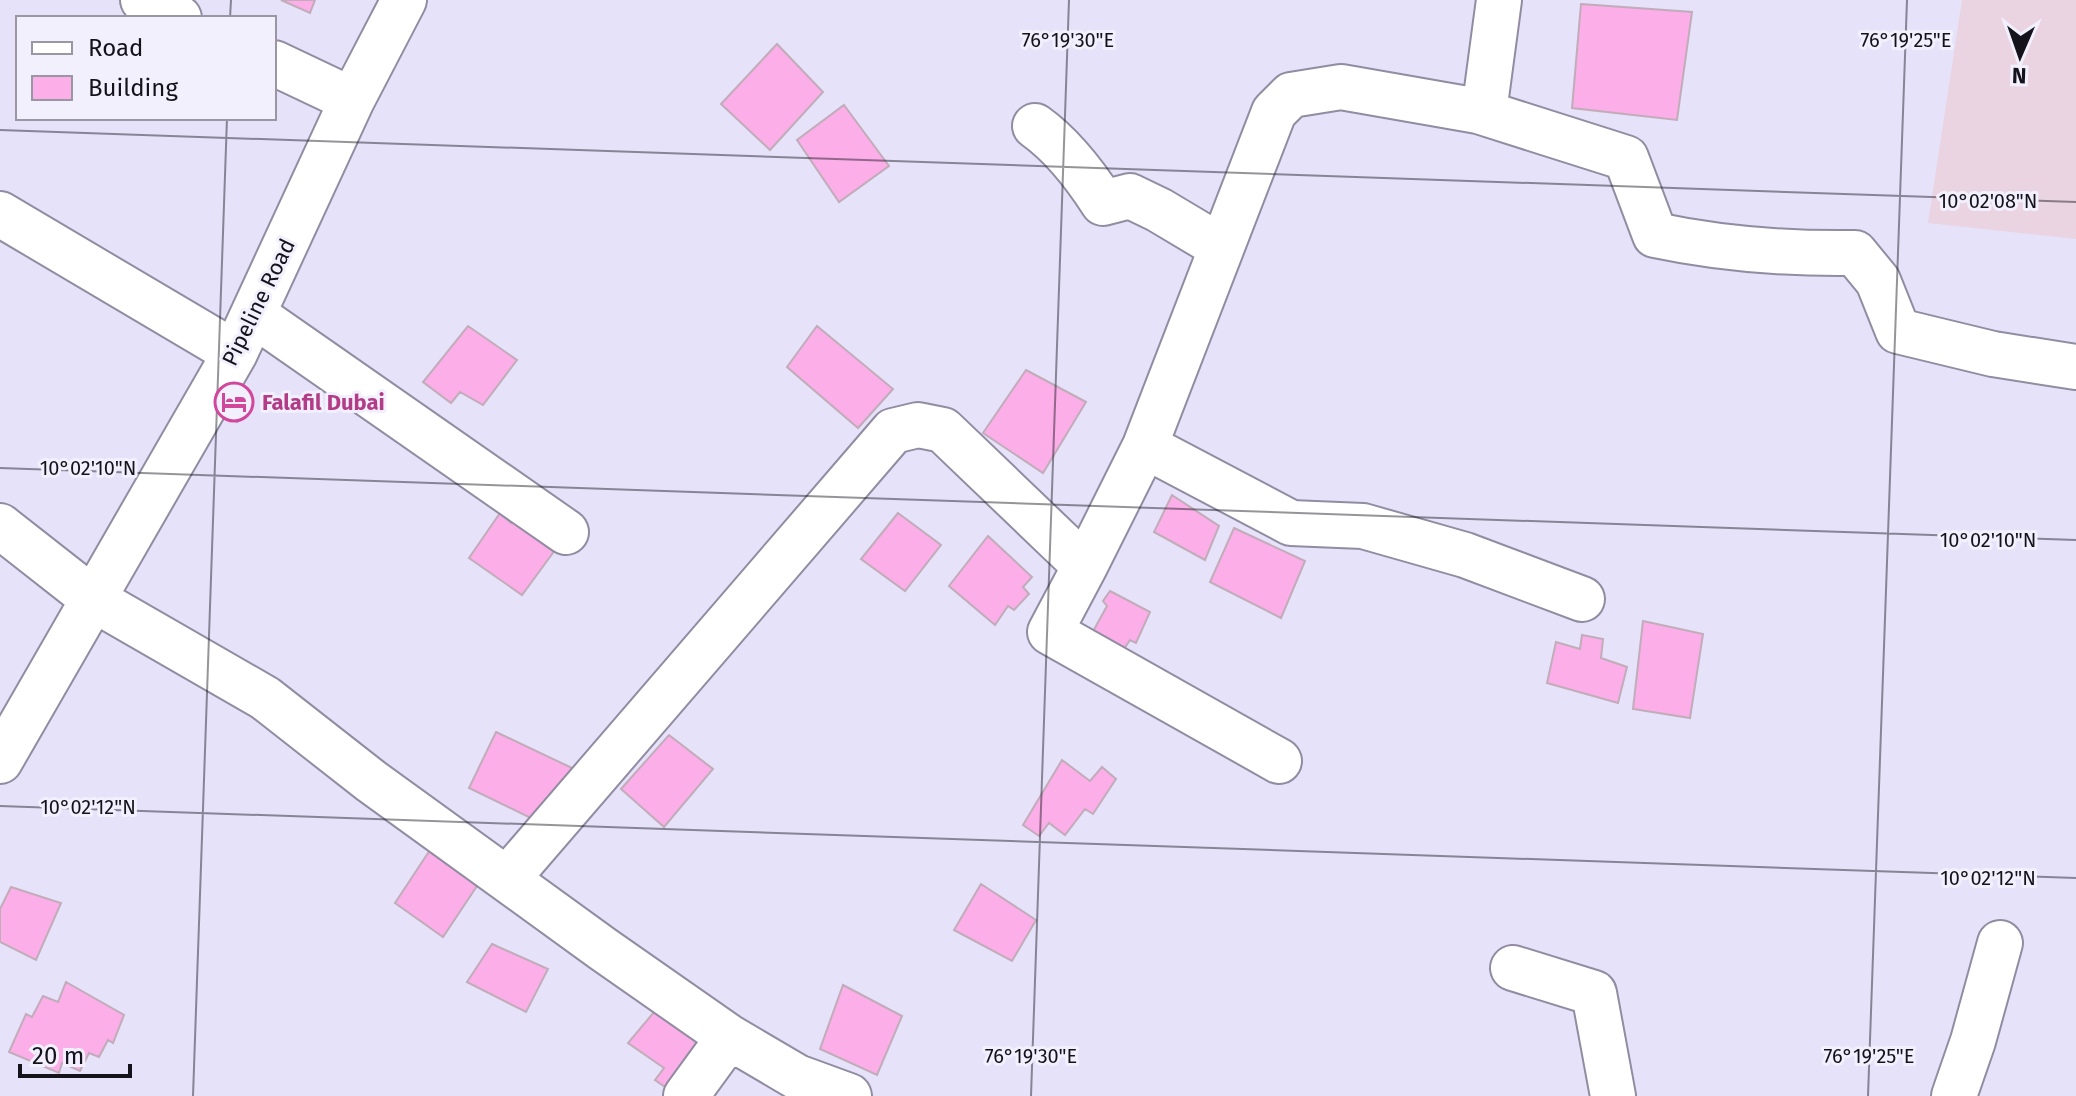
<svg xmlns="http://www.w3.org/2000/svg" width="2076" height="1096" viewBox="0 0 2076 1096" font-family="'Fira Sans',sans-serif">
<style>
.education{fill:#ead4e2}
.building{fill:#fbaee7;stroke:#c1acba;stroke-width:2}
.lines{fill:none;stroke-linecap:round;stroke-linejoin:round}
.minor-casing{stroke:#918ca1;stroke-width:48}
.minor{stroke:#fff;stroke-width:44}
.ticks{fill:none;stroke:#14121a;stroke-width:2;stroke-opacity:0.45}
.labels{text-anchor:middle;stroke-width:6;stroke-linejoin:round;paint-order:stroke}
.street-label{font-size:22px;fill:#14121a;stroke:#f3f0fe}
.hotel-label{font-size:22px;font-weight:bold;fill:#b23c85;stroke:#f3f0fe;text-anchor:start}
.ticks-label{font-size:20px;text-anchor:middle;fill:#14121a;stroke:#f3f0fe;stroke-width:6;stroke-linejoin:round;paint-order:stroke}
</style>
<rect width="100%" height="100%" fill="#e6e2f9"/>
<!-- education -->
<path class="education" d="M1962 0H2076V239L1928 223Z"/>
<!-- building -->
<path class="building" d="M281 0H315L310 13Z
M1581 4 1692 12 1677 120 1572 108Z
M777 44 823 92 770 150 721 104Z
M844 105 889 166 839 202 797 140Z
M468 326 517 360 483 405 460 392 451 403 423 382Z
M817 326 893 389 858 428 787 367Z
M1026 370 1086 402 1043 473 983 433Z
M231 385 252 397 237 422 216 407Z
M1172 495 1219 526 1205 560 1154 532Z
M500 513 511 523 520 514 558 546 522 595 469 558Z
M898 513 941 545 905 591 861 559Z
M1234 528 1305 561 1281 618 1210 582Z
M988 536 1032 577 1023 587 1029 594 1014 610 1008 606 995 625 949 586Z
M1110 591 1150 612 1136 643 1130 640 1120 655 1091 635 1107 606 1103 601Z
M1643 621 1703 634 1690 718 1633 709Z
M1582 635 1603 639 1601 658 1627 667 1618 703 1547 683 1556 642 1580 649Z
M496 732 572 768 543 824 469 788Z
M669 735 713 769 664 827 621 789Z
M1062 760 1090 781 1102 767 1116 779 1093 814 1085 809 1065 835 1049 823 1039 836 1023 825Z
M438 838 485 874 443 937 395 903Z
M981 884 1036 920 1012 961 954 930Z
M11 887 61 903 36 960 0 942V909Z
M492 944 548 969 526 1012 467 982Z
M66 982 124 1015 113 1043 108 1040 99 1057 89 1053 80 1071 62 1063 59 1073 9 1052 26 1014 32 1017 43 996 58 1002Z
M843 985 902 1016 877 1075 820 1049Z
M660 1005 714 1045 678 1096 655 1080 664 1068 628 1043Z"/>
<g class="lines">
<!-- minor casing -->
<g class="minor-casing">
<path id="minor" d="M143 0 179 18
M274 63 352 100
M1478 111 1626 158 1655 235C1721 249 1788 254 1855 253L1878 281 1898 331 1993 354 2076 367
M1035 126C1063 146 1085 175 1103 203L1130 196 1159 210 1221 247
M0 214 235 353
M253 314 566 532
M1145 446 1274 112 1291 95 1341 87 1484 112 1499 0
M0 526 93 599 265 698 371 781 603 949 729 1037 797 1077 849 1096
M1085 566 1050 632 1279 761
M0 761 235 353 352 100 404 0
M507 879 893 431 918 425 943 430 1085 566 1145 446 1291 523 1363 526 1465 555 1582 599
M1513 968 1594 993 1613 1096
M686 1096 729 1037
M1954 1096 1973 1041 2000 943"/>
</g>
<!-- minor -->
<use href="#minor" class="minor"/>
</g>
<!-- ticks -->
<path class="ticks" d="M230 18 231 0M0 130 2076 202M0 468 2076 540M0 806 2076 878M193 1096 227 118M1031 1096 1069 0M1868 1096 1907 0"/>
<!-- icons -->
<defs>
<g id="hotel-ring" transform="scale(2)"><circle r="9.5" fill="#f3f0fe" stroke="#d1479c" stroke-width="1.5"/><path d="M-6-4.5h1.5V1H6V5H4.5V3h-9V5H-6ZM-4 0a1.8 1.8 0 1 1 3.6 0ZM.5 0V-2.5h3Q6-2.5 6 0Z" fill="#d1479c"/></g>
</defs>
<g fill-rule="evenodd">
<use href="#hotel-ring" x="234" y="402"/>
</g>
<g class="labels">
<!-- street labels -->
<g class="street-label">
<text transform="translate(258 302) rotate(-64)" y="8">Pipeline Road</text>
</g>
<!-- hotel labels -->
<g class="hotel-label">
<text x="262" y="410">Falafil Dubai</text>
</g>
</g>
<g class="ticks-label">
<text x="1068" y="47">76°19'30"E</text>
<text x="1906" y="47">76°19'25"E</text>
<text x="1988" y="208">10°02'08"N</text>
<text x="88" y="475">10°02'10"N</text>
<text x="1988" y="547">10°02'10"N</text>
<text x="88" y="814">10°02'12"N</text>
<text x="1988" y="885">10°02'12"N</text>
<text x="1031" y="1063">76°19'30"E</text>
<text x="1869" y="1063">76°19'25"E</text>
</g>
<!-- legend -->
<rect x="16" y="16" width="260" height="104" fill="#f3f0fe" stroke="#9a97a3" stroke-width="2"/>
<rect x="32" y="42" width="40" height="12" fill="#ffffff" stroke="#9a97a3" stroke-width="2"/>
<text x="88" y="56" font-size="24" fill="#14121a">Road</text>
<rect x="32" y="76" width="40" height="24" fill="#fbaee7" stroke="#9a97a3" stroke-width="2"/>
<text x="88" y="96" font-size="24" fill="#14121a">Building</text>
<!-- north arrow -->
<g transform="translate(2020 56) rotate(182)" stroke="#f3f0fe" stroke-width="6" paint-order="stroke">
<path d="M0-6L14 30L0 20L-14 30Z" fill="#14121a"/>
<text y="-12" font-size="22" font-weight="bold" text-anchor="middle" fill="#14121a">N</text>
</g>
<!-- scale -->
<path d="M20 1064v12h110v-12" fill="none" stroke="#14121a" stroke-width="4"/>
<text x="32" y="1064" font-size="24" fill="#14121a" stroke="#f3f0fe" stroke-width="6" paint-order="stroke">20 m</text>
</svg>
